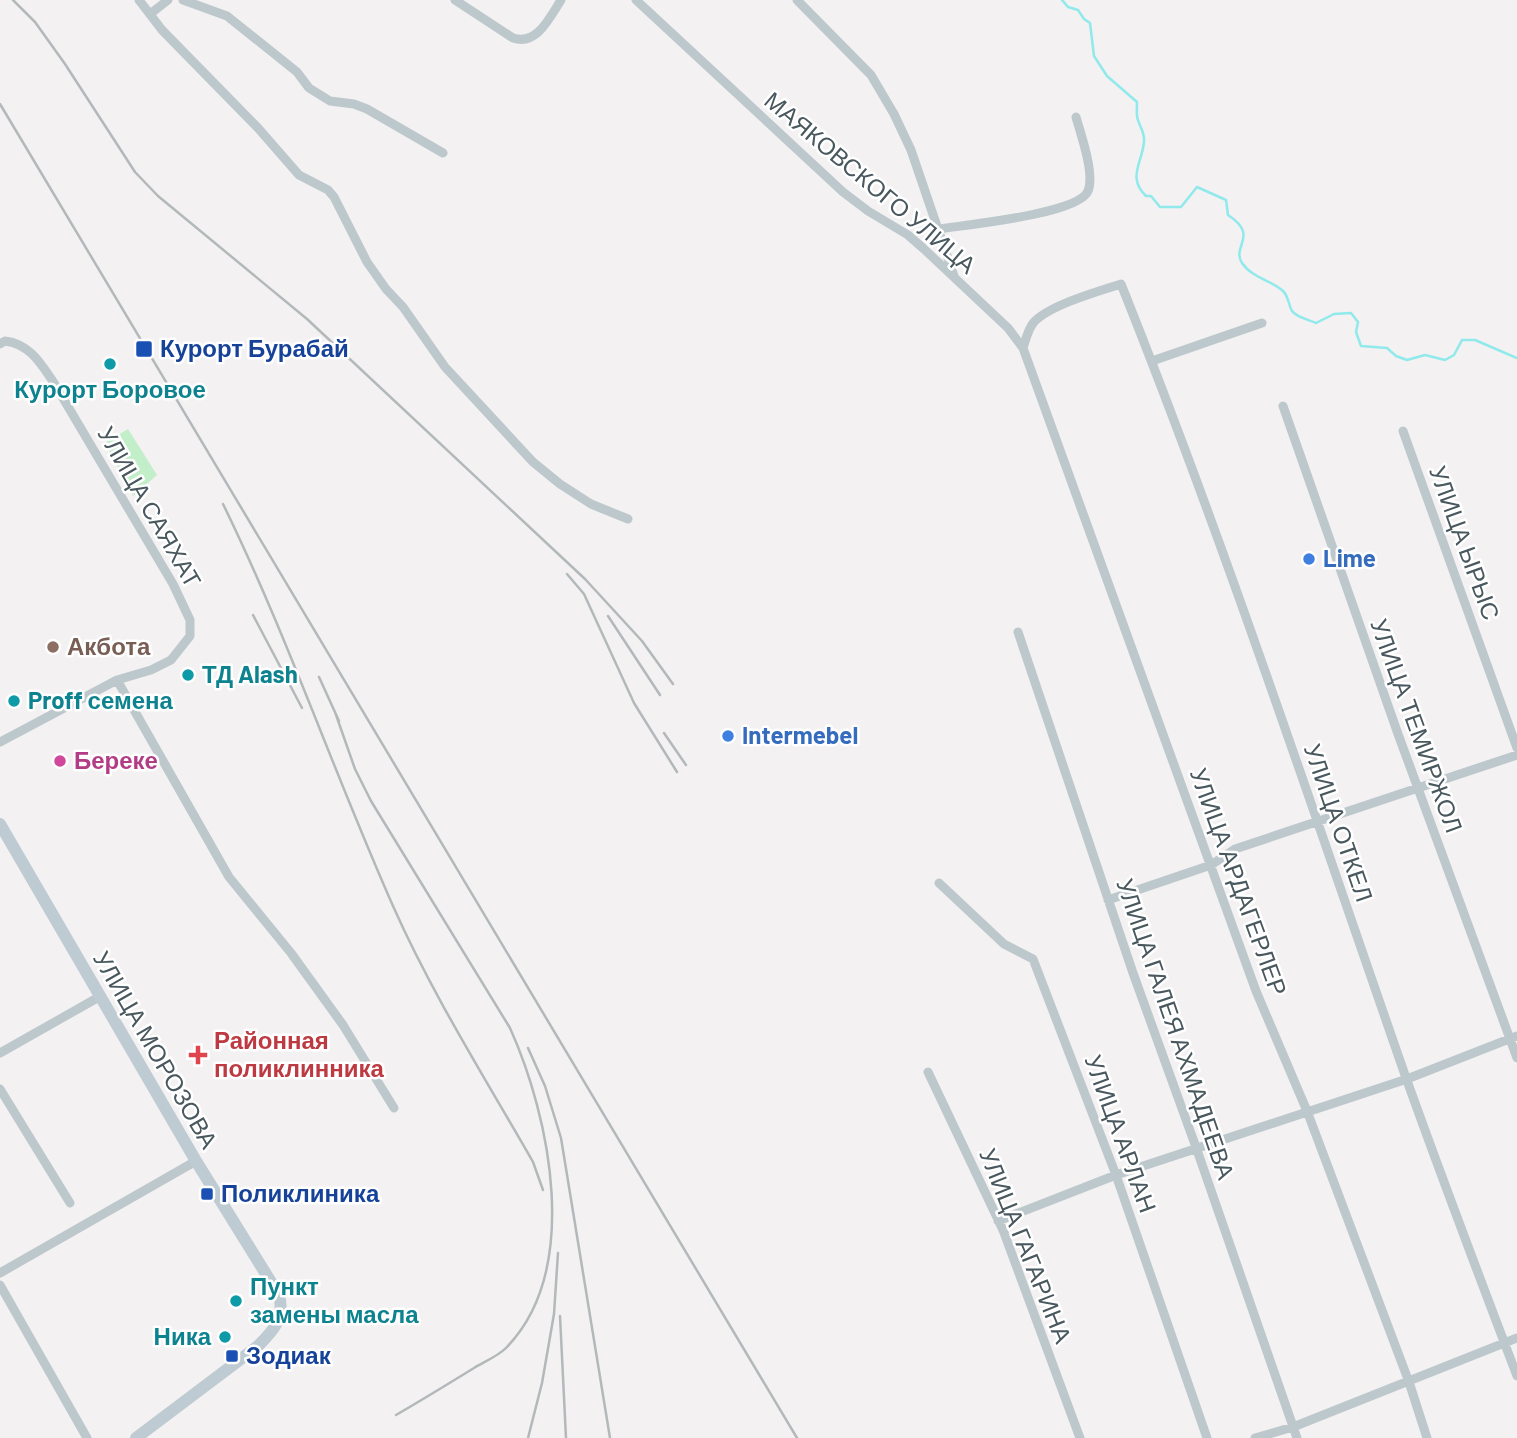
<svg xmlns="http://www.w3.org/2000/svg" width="1517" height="1438" viewBox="0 0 1517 1438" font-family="Barlow,sans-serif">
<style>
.green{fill:#c2eeca}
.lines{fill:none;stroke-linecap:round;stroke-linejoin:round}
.stream{stroke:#90e9ea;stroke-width:2.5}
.minor{stroke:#bdc8cd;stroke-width:9}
.secondary{stroke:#becbd2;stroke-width:12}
.rail{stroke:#b3b8bb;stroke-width:2.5}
.transit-dot{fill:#1a4fb4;stroke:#fff;stroke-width:2.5}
.culture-dot{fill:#0f9aa8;stroke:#fff;stroke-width:2.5}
.shop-dot{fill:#3f7fe0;stroke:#fff;stroke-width:2.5}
.education-dot{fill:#8d6e63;stroke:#fff;stroke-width:2.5}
.hotel-dot{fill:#d1479c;stroke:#fff;stroke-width:2.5}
.health-dot{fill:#e0444e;stroke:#fff;stroke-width:2.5}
.labels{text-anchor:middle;stroke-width:5;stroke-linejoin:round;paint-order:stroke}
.street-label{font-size:24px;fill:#49585e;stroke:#fff}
.transit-label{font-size:24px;font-weight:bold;fill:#164399;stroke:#fff;text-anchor:start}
.culture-label{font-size:24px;font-weight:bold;fill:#0d838f;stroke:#fff;text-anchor:start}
.shop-label{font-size:24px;font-weight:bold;fill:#366cbe;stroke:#fff;text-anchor:start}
.education-label{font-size:24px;font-weight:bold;fill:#785e54;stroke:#fff;text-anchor:start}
.hotel-label{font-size:24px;font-weight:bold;fill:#b23c85;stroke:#fff;text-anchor:start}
.health-label{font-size:24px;font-weight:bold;fill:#be3a42;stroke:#fff;text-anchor:start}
</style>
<rect width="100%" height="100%" fill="#f3f1f1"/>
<!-- green -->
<path class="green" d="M128 429 157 475 133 496 105 443Z"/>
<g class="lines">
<!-- stream -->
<path class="stream" d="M1062 0 1068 7 1078 10 1084 19 1090 23 1094 56 1107 76 1137 102C1137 108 1136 115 1138 120 1140 127 1145 133 1144 142 1142 163 1127 178 1146 196H1151L1160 207H1181L1197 187 1226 200 1228 215C1260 236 1231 246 1242 263 1252 278 1273 281 1283 291 1289 297 1288 304 1292 311 1296 317 1309 320 1316 323L1334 314 1351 313 1358 322 1356 332 1361 346 1387 348 1396 356 1407 360 1425 355 1445 360 1454 355 1462 340H1475L1517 358"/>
<!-- minor -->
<path class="minor" d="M139 0 162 30 258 128 299 175 328 190 334 197 367 262 386 289 403 307 445 367 533 462 560 484 591 504 628 519
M183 0 227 16 297 72 309 88 330 101 354 104 367 109 443 153
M455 0 513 38C537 46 550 17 561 0
M636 0 843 192 868 211 908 235 924 249 1008 328 1023 348 1256 991 1307 1111 1409 1382 1427 1438
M797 0 871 75 894 114 911 150 954 276
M150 14 168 0
M939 229C964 225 1079 214 1088 191 1095 174 1081 135 1076 117
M0 344 5 341C30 344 41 364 54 383L173 584 190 620V636L171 660 151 670 117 680 0 742
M1023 348C1026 339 1028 329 1034 322 1050 305 1099 291 1121 284 1225 544 1313 811 1405 1075 1441 1176 1479 1276 1517 1376
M1152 361 1262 323
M1283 406 1398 734 1517 1058
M1403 431 1517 748
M1018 632 1133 973 1197 1150 1297 1438
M117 680 229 877 291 953 343 1025 394 1108
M939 883 1004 944 1033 959 1116 1175 1207 1438
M1108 900 1211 865 1235 849 1517 755
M0 1053 99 997
M928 1072 1003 1230 1080 1438
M0 1089 70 1203
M998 1221 1116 1175 1407 1079 1517 1036
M0 1273 196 1161
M0 1285 87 1438
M1255 1438 1293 1427 1517 1338"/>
<!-- secondary -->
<path class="secondary" d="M0 824 196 1161 279 1295C285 1318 274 1330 258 1346L136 1438"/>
<!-- rail -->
<path class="rail" d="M13 0 35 22 65 64 135 172 158 196 307 319 585 579 642 641 673 684
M0 104 797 1438
M223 504C287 635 334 773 393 906 432 994 485 1078 533 1162L543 1190
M567 574 584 594 634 703 677 772
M253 615 302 708
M608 616 660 695
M319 677 339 721
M335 712 355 769 371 801 510 1028C550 1117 582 1270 506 1348 498 1356 484 1362 474 1368 448 1384 422 1400 396 1415
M664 733 686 765
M528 1048 545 1086 561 1138 610 1438
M560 1316 566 1438
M528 1438 542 1383 554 1314 558 1253"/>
</g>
<!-- markers -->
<g class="transit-dot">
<rect x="135" y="340" width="18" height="18" rx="3.5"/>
<rect x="200" y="1187" width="14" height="14" rx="3.5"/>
<rect x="225" y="1349" width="14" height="14" rx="3.5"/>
</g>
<g class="culture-dot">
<circle cx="110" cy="364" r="7"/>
<circle cx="188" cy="675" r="7"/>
<circle cx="14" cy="701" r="7"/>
<circle cx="236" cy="1301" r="7"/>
<circle cx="225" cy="1337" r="7"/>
</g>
<g class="shop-dot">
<circle cx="1309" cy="559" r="7"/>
<circle cx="728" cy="736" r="7"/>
</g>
<circle class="education-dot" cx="53" cy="647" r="7"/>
<circle class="hotel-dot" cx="60" cy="761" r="7"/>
<path class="health-dot" d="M194.5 1044.5h7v7h7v7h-7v7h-7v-7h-7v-7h7z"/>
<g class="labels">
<!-- street labels -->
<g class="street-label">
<text transform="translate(870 183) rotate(40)" y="8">МАЯКОВСКОГО УЛИЦА</text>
<text transform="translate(149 507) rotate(60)" y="8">УЛИЦА САЯХАТ</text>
<text transform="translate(1464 543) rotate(70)" y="8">УЛИЦА ЫРЫС</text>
<text transform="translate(1416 726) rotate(70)" y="8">УЛИЦА ТЕМИРЖОЛ</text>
<text transform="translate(1338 823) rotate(71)" y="8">УЛИЦА ОТКЕЛ</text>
<text transform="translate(1238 882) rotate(70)" y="8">УЛИЦА АРДАГЕРЛЕР</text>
<text transform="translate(1175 1029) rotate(71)" y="8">УЛИЦА ГАЛЕЯ АХМАДЕЕВА</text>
<text transform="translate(155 1050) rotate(60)" y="8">УЛИЦА МОРОЗОВА</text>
<text transform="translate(1120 1134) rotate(70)" y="8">УЛИЦА АРЛАН</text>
<text transform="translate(1025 1246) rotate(68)" y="8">УЛИЦА ГАГАРИНА</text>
</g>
<!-- transit labels -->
<g class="transit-label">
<text x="160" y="357">Курорт Бурабай</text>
<text x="221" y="1202">Поликлиника</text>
<text x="246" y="1364">Зодиак</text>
</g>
<!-- culture labels -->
<g class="culture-label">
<text x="110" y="398" text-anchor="middle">Курорт Боровое</text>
<text x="202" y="683">ТД Alash</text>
<text x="28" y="709">Proff семена</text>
<text x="250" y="1295">Пункт<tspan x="250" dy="28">замены масла</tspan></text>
<text x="211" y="1345" text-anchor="end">Ника</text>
</g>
<!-- shop labels -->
<g class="shop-label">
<text x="1323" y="567">Lime</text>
<text x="742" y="744">Intermebel</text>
</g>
<!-- education labels -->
<g class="education-label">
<text x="67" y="655">Акбота</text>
</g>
<!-- hotel labels -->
<g class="hotel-label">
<text x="74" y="769">Береке</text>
</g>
<!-- health labels -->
<g class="health-label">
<text x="214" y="1049">Районная<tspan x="214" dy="28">поликлинника</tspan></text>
</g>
</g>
</svg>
